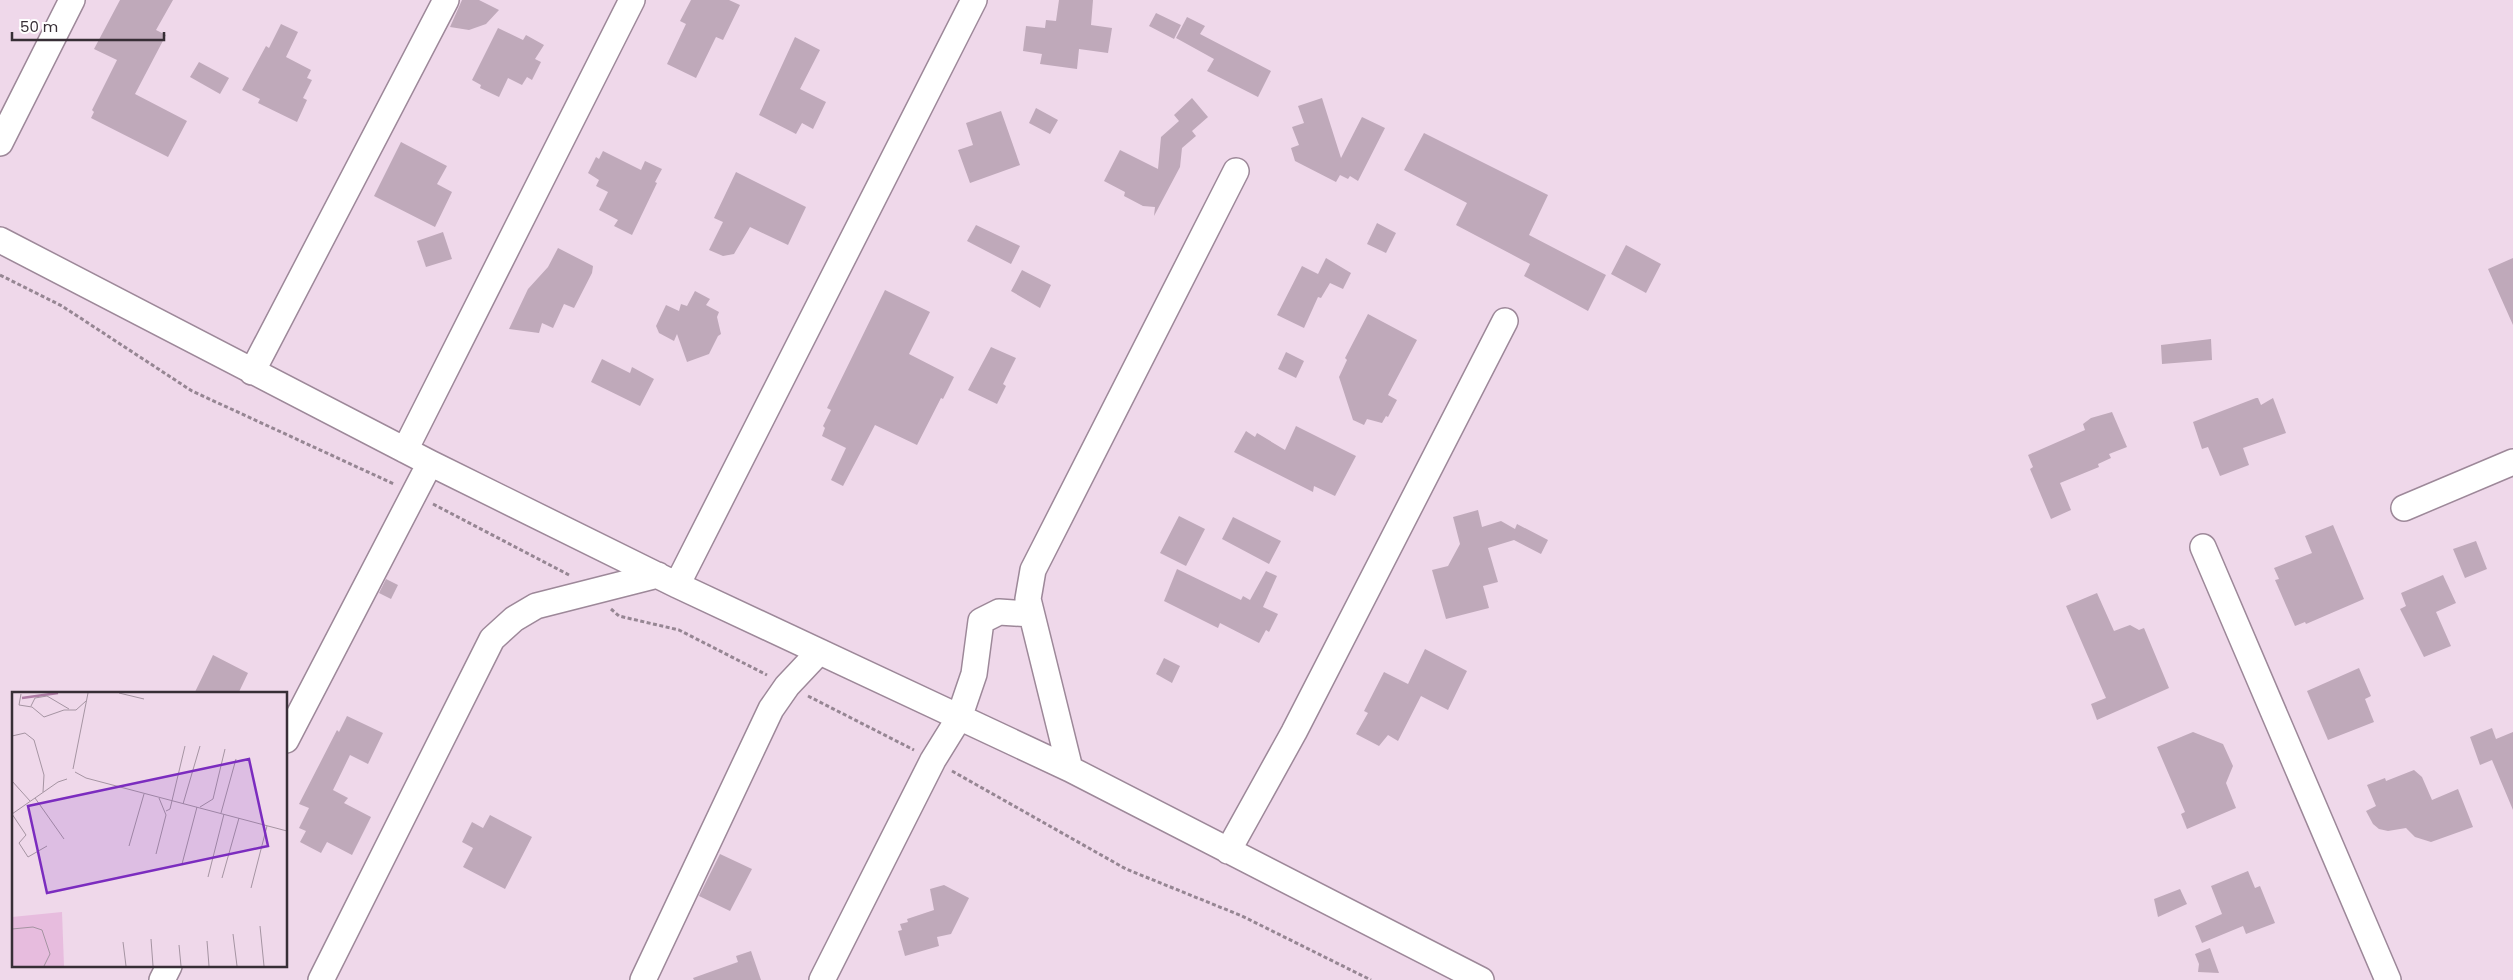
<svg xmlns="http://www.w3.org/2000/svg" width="2513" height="980" viewBox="0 0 2513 980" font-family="Poppins,sans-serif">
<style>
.building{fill:#bfa9ba}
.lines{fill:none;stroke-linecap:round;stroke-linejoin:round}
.minor-casing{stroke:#9d8899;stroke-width:28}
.path{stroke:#968693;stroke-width:3;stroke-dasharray:4 2.5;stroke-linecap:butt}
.minor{stroke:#fff;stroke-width:25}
.inset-river{fill:none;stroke:#af7da6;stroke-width:2.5}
.inset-road{fill:none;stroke:#a594a2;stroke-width:1}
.view{fill:#7b2cbf;fill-opacity:0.15;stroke:#7b2cbf;stroke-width:2.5}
.inset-edge{fill:none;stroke:#372e36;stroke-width:2.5}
</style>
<rect width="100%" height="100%" fill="#efd8ea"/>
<!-- building -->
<path class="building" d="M120 0H173L156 30 166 35 135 94 187 121 168 157 91 118 94 112 92 110 117 60 94 49Z
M462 0H479L499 10 486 24 469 30 450 27Z
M691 0H729L740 5 723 40 716 37 715 39 696 78 667 64 686 24 680 21Z
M1059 0H1093L1091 25 1112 28 1108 53 1079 49 1077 69 1040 64 1042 54 1023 51 1026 26 1045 28 1046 20 1056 21Z
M1156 13 1181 25 1174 39 1149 26Z
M1187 17 1205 26 1200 34 1271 71 1258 97 1207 71 1214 59 1176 38Z
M281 24 298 32 286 57 311 70 307 78 312 80 303 98 307 100 297 122 258 103 260 99 242 90 266 46 269 48Z
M498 28 523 40 526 35 544 45 535 59 541 62 532 80 527 77 522 85 508 78 499 97 480 88 481 85 472 80Z
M795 37 820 50 800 89 826 102 813 129 802 123 796 134 759 115Z
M199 62 229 78 220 94 190 77Z
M1192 98 1208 117 1192 131 1196 136 1182 148 1180 167 1154 216 1155 207 1143 206 1124 196 1125 192 1104 181 1120 150 1158 169 1161 137 1179 121 1174 115Z
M1322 98 1341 158 1362 117 1385 128 1358 181 1350 176 1348 179 1340 175 1336 182 1295 161 1291 148 1299 145 1292 127 1304 123 1298 106Z
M1036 108 1058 120 1050 134 1029 123Z
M1001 111 1020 165 970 183 958 150 973 145 966 123Z
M1424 133 1548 195 1529 235 1606 275 1588 311 1524 276 1530 264 1456 225 1467 203 1404 170Z
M401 142 447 166 437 184 452 192 435 227 374 196Z
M603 151 641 170 645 161 662 169 655 182 657 183 632 235 614 226 618 220 599 210 608 192 596 186 599 180 588 173 596 157 599 159Z
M736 172 806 207 788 245 750 227 734 254 723 256 709 250 723 222 714 218Z
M1377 223 1396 233 1386 253 1367 244Z
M976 225 1020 246 1011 264 967 241Z
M443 232 452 259 426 267 417 241Z
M1626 245 1661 264 1646 293 1611 274Z
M558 248 593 266 592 273 574 308 564 304 553 328 542 323 539 333 509 329 528 289 548 267Z
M1326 258 1351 273 1343 289 1330 283 1321 298 1318 297 1304 328 1277 315 1302 266 1318 274Z
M2513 258V325L2488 269Z
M1022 270 1051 285 1040 308 1011 291Z
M885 290 930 312 909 354 954 377 943 399 941 398 917 445 875 425 843 486 831 480 846 448 822 436 825 428 823 426 831 410 827 408Z
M695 291 710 299 706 305 719 312 717 317 721 334 718 336 709 354 687 362 677 334 674 341 659 333 656 326 666 305 679 311 681 304 687 306Z
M1368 314 1417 340 1388 395 1397 400 1388 417 1386 416 1382 423 1367 419 1364 425 1353 420 1339 377 1347 360 1345 358Z
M2211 339 2212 360 2162 364 2161 345Z
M991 347 1016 358 1003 384 1006 386 997 404 968 390Z
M1286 352 1304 361 1296 378 1278 369Z
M602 359 630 373 632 367 654 379 640 406 591 382Z
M2256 398H2258L2261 405 2273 398 2286 433 2243 448 2249 465 2220 476 2208 447 2202 449 2193 422Z
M2112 412 2127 447 2109 454 2111 458 2098 464 2099 467 2060 483 2071 510 2051 519 2030 469 2033 467 2028 455 2085 430 2083 424 2091 418Z
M1296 426 1356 456 1335 496 1314 486 1313 492 1234 452 1246 431 1255 437 1257 433 1285 450Z
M1478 510 1482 527 1501 521 1515 529 1517 524 1548 540 1541 554 1514 540 1488 548 1498 582 1483 586 1489 608 1446 619 1432 570 1448 566 1460 544 1453 517Z
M1179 516 1205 529 1186 566 1160 553Z
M1233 517 1281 541 1269 564 1222 539Z
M2333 525 2364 599 2306 624 2305 622 2295 626 2275 580 2279 579 2274 568 2312 553 2305 536Z
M2476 541 2487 569 2465 578 2453 549Z
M1177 569 1241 600 1243 596 1250 600 1266 571 1277 576 1263 607 1278 614 1269 632 1266 630 1259 643 1220 623 1218 628 1164 601Z
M2443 575 2456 603 2436 612 2451 646 2424 657 2400 609 2406 606 2401 593Z
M386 579 398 585 391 599 379 593Z
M2097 593 2114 631 2130 625 2139 630 2144 628 2169 688 2097 720 2091 704 2106 698 2066 606Z
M1425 649 1467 671 1448 710 1421 696 1398 741 1388 735 1379 746 1356 734 1368 713 1364 711 1384 672 1408 684Z
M213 655 248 673 238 694H194Z
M1164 658 1180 666 1172 683 1156 674Z
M2359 668 2371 696 2365 699 2374 722 2328 740 2307 691Z
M347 716 383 733 368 764 350 755 333 790 348 798 344 803 371 817 352 855 327 842 321 853 300 842 306 831 299 828 309 808 299 804 337 730 339 732Z
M2492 728 2496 739 2513 732V810L2492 760 2480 765 2470 737Z
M2193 732 2223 744 2233 766 2226 783 2236 808 2187 829 2181 814 2185 812 2157 747Z
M2414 770 2422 777 2432 800 2458 789 2473 827 2431 842 2415 837 2406 828 2388 831 2379 829 2373 824 2366 811 2376 806 2367 785 2385 778 2386 781Z
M490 815 532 837 505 889 463 867 473 848 462 842 472 822 483 828Z
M720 854 752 869 730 911 699 896Z
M2248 871 2255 888 2260 886 2275 923 2246 934 2243 926 2202 943 2195 926 2222 914 2211 886Z
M944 885 969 898 951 934 937 937 939 946 905 956 898 931 902 930 900 924 908 922 907 919 934 910 930 889Z
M2180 889 2187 904 2158 917 2154 899Z
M2210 948 2219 973 2198 972 2199 964 2195 954Z
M751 951 761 980H694L693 978 738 962 736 956Z"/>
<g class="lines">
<!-- minor casing -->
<g class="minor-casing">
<path id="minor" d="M0 143 72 0
M0 240 430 463 677 585 1070 769 1481 980
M252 372 446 0
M405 450 632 0
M2404 508 2513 462
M2203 547 2388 980
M677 585 974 0
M286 740 430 463
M1070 769 1028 599 1033 570 1236 171
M1228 851 1294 732 1505 321
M162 980 169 966
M321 980 492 639 514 619 536 606 658 575
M643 980 771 709 787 686 819 652
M822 980 933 760 959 718 974 674 981 621 999 612 1031 614"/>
</g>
<!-- path -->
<path class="path" d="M0 275 62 306 192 391 394 484
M433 504 569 575
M611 609 619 616 679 630 767 675
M808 696 914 750
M952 771 1126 869 1242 916 1371 980"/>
<!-- minor -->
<use href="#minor" class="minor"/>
</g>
<!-- overview -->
<g transform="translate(12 692)">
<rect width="275" height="275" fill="#efd8ea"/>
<path d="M50 220 52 274H0V225Z" fill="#e7bcde"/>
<path class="inset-river" d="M10 6 46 1"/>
<path class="inset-road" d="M107 1 132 7M9 2 7 13 20 15 32 25 52 18H64L74 9M19 14 23 6 35 4 57 17M0 44 13 41 22 48 32 83 31 100M61 77 76 1M63 80 74 86 275 139M0 89 18 109M23 106 52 147M171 112 188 54M188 115 201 107 213 57M154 119 158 117 173 54M209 121 224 67M0 122 14 143 7 151 16 165 35 154M0 122 46 90 55 87M117 154 132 102M144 162 154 123 147 106M170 172 185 115M196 185 212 122M210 186 227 126M239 196 255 134M248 234 252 274M0 237 21 235 30 238 38 262 32 274M221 242 225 274M139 247 141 274M195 249 197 274M111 250 114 274M167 253 169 274"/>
<path class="view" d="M237 67 256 154 35 201 16 114Z"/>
<rect width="275" height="275" class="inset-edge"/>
</g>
<!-- scale -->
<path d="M12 32v8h152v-8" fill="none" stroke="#372e36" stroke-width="2.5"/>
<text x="20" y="32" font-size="15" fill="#372e36" stroke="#ffffff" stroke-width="4" paint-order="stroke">50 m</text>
</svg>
